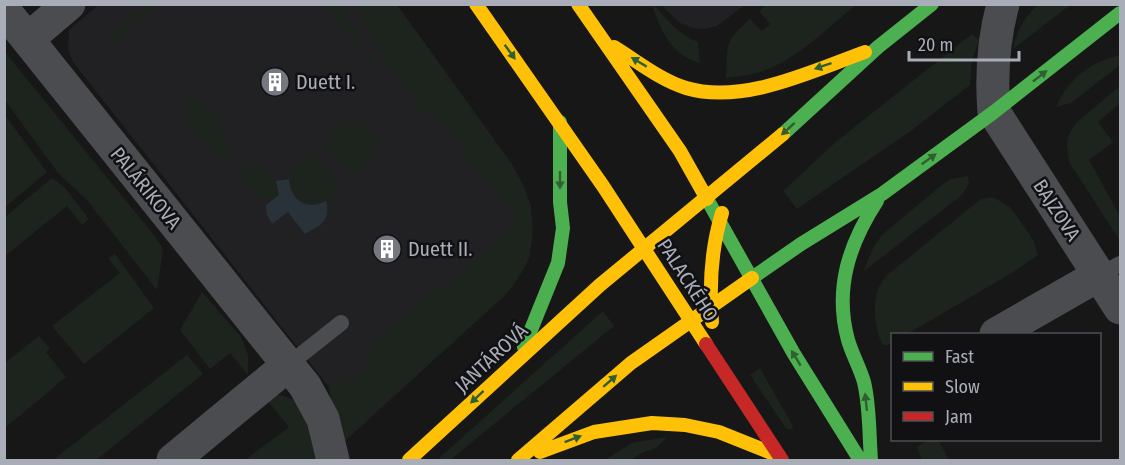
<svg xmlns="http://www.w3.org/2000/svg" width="1125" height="465" viewBox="0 0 1125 465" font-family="'Fira Sans Condensed',sans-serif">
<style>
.built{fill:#212123}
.green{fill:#1d241e}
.water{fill:#2a3239}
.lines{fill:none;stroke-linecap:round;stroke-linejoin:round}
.lane{stroke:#4b4c50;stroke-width:16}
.street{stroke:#4b4c50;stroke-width:33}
.fast{stroke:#4caf50;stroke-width:14}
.slow{stroke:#ffc107;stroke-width:14}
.jam{stroke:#c62828;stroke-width:14}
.oneway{fill:#2e6032}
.labels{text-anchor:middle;stroke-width:5;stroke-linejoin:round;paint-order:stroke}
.poi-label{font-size:20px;fill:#a8adb8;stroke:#111113;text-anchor:start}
.street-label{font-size:20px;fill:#a8adb8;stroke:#111113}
</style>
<rect width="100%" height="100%" fill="#171717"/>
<!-- built -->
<path class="built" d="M98 5H397L511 163 524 186 531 206 532 218 530 256 523 270 513 286 504 296 338 447 329 387 73 62 68 49 69 30Z
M661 5H745L717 26 704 29 692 28 680 23Z"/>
<!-- green -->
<path class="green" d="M149 4 157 6 114 42 131 66 295 267 108 38Z
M1038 4 1070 5 1013 49C1016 31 1025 18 1038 4Z
M324 5H342L360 40 385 78Z
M355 5H397L511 163C539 213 543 251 504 296L338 447 329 387 341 374 346 381C366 371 371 367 373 343L519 223 433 113 427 117C399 82 374 45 355 5Z
M652 5H654C667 20 678 34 698 42L700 63C671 55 661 31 652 5Z
M766 5H856C828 27 798 59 763 71 751 75 738 76 726 78 728 43 723 43 750 19L762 31 770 24 759 11Z
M972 34 979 40 972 61 970 85 912 130 797 209 783 191 837 141Z
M4 51 153 234 163 249 157 290 87 200 58 173 5 100Z
M1120 55V65L1071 103 1056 107C1069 78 1090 62 1120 55Z
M1120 86V103L1098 122 1113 142 1089 160 1120 216V241L1069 162 1067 145 1068 136 1076 123Z
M194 95C201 103 210 106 216 114 221 123 220 130 223 137 226 142 231 148 235 153L223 162C209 145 187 127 184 104Z
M4 114 47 172 5 207H4Z
M355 122C372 127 384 143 372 160 367 166 359 171 353 176L329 147C331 131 339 124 355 122Z
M313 152 336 181C332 224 275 202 291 171 296 163 306 157 313 152Z
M247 164C266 172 275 174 279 195 261 206 245 189 235 175Z
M968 176 969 183 963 194 863 272 874 246 882 235 943 184 951 179Z
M52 178 65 188 89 219 82 225 67 206 5 256V217Z
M993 197 1011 208 1034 241 1038 255 1012 273 907 334H892V343L888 345H883C875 332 872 303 878 289 880 284 884 280 886 276L976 203 982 199Z
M115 254 154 308 84 364 52 326 120 273 108 258Z
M202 292 241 337 248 355V375L230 353 210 369 180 330Z
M603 311 614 326 450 460H437Z
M39 336 50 349 46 352 66 377 5 428V363Z
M187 355 203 374 96 460H53Z
M760 368 790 421 793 426 792 429H787L784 425 750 375Z
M274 395H280L300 402 319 460H245L289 427 267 400Z
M667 437 656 448 644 452 630 460H605L632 443Z
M929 440H938L949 460H922L917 447Z"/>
<!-- water -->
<path class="water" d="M289 179C290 200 307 211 326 201 331 221 321 225 305 234L288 212 272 224 267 215 266 205 279 195 276 181Z"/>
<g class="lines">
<!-- lane -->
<path class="lane" d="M1099 275 1120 264
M288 365 341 323"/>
<!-- street -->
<path class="street" d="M1003 4C993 41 991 75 994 112L1120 308
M4 10 305 386 323 419 333 460
M28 39 69 4
M996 334 1099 275
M173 460 288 365"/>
<!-- fast -->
<path class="fast" d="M783 134 878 47 932 4
M707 199 794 354 860 460
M752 278 801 244 882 194 994 112 1120 13
M524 347 558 263 563 228 560 202V122
M871 460C869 434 870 407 864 382 860 368 852 354 848 340 834 289 849 244 877 201"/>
<!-- slow -->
<path class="slow" d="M476 4 603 186 706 344
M578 4 680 151 707 199
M614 47C637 61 660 80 686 88 743 105 812 71 865 52
M712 322C709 285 711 249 722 213
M540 452 594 432 652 423 685 425 719 432 779 456
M409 460 600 285 783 134
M518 460 631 363 752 278"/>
<!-- jam -->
<path class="jam" d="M706 344 782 460"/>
</g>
<!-- one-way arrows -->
<defs><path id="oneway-solid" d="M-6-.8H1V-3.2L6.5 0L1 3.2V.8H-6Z" transform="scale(1.5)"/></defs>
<g class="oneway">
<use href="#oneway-solid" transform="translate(510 52) rotate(54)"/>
<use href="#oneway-solid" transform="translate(639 62) rotate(-149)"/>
<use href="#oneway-solid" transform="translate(823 66) rotate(161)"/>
<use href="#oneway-solid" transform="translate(1040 76) rotate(-38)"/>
<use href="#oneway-solid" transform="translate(788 129) rotate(138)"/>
<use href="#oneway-solid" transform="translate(929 159) rotate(-36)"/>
<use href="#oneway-solid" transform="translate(560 180) rotate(90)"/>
<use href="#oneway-solid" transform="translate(796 358) rotate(-121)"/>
<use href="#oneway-solid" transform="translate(610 381) rotate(-41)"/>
<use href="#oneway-solid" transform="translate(477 397) rotate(137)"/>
<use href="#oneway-solid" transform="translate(866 402) rotate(-96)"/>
<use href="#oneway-solid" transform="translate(573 439) rotate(-21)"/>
</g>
<!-- icons -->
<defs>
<g id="building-disc" transform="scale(1.5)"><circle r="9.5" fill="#757880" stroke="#111113"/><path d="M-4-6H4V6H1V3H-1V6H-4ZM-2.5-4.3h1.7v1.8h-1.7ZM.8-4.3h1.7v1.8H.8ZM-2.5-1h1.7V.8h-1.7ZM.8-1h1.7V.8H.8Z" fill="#fff"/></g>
</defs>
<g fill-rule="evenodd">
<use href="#building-disc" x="275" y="82"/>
<use href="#building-disc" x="387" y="249"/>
</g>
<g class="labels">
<!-- poi labels -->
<g class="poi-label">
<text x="296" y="89">Duett I.</text>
<text x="408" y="256">Duett II.</text>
</g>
<!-- street labels -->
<g class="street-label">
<text transform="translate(146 188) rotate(51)" y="7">PALÁRIKOVA</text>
<text transform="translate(1057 210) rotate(57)" y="7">BAJZOVA</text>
<text transform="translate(688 280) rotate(57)" y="7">PALACKÉHO</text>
<text transform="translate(491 358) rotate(-43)" y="7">JANTÁROVÁ</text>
</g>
</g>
<!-- border -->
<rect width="1125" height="465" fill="none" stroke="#a8adb8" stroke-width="12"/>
<!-- legend -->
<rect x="891" y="333" width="210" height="108" fill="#111113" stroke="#4d4f55" stroke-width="1.5"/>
<rect x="903" y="352" width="30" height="9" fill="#4caf50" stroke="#4d4f55" stroke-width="1.5"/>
<text x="945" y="363" font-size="18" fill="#a8adb8">Fast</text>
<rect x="903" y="382" width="30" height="9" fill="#ffc107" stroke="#4d4f55" stroke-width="1.5"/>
<text x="945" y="393" font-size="18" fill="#a8adb8">Slow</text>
<rect x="903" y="412" width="30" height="9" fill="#c62828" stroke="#4d4f55" stroke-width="1.5"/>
<text x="945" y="423" font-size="18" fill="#a8adb8">Jam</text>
<!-- scale -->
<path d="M909 51v9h110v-9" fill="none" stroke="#a8adb8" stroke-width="3"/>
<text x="918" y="51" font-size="18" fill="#a8adb8" stroke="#111113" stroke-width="4.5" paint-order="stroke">20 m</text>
</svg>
